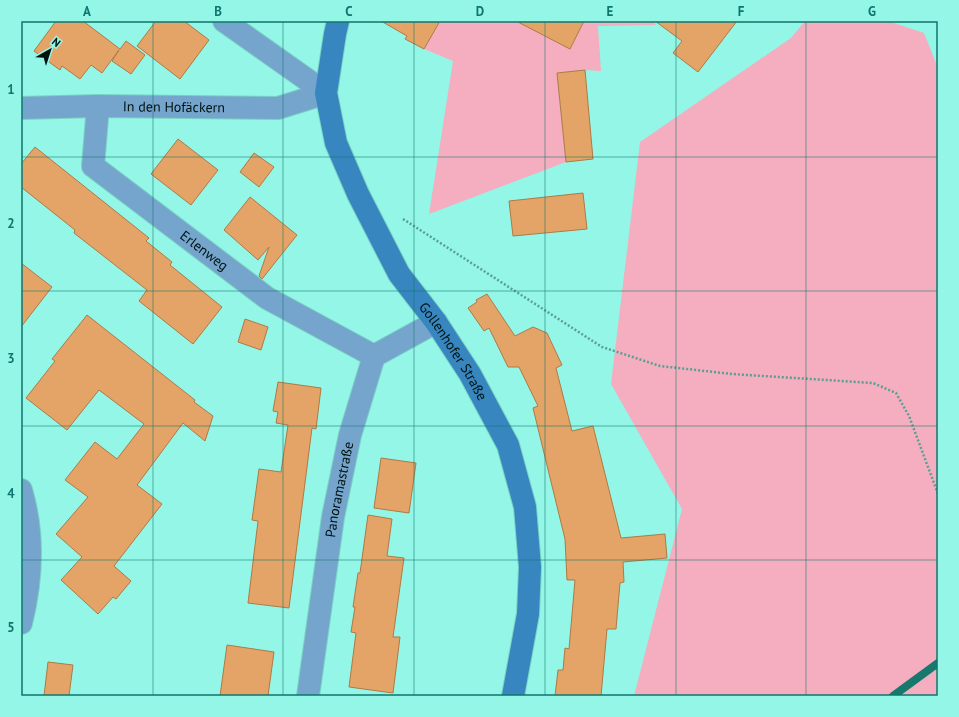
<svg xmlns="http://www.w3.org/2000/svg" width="959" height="717" viewBox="0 0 959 717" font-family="'PT Sans',sans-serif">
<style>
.green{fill:#f4aebf}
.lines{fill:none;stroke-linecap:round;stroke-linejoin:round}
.stream{stroke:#17796e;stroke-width:8}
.building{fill:#e5a467;stroke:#af7945}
.street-casing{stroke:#7bd1c4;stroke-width:24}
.secondary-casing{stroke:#7bd1c4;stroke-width:24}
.path{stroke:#5a9e94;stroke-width:2.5;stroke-dasharray:2 2;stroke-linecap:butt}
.street{stroke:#75a5cc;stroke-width:22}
.secondary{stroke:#3786bf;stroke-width:22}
.grid{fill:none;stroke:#0f766e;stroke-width:1;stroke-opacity:0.55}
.labels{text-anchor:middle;stroke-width:3;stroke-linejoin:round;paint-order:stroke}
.street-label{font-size:14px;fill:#00110f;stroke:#93f6e7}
.neatline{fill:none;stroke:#0f766e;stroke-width:1.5}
.grid-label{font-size:13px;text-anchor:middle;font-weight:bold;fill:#0f766e}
</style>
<rect width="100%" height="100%" fill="#93f6e7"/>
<!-- green -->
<path class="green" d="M440 21H516L570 49 584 21H653L656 25 598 26 601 71 585 70 557 73 566 162 429 214 453 61 424 49Z
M805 21H888L924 33 938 68V696H634L682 509 611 384 640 142 791 38Z"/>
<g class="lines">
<!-- stream -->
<path class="stream" d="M893 696 938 663"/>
</g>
<!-- building -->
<path class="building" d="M56 21H83L120 49 126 41 145 55 131 74 112 61 119 50 102 73 91 65 80 79 62 66 60 70 34 51Z
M156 21H184L209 40 180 79 137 46Z
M381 21H440L424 49 405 39 407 36Z
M516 21H584L570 49Z
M655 21H737L698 72 673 53 682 41Z
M585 70 593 159 566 162 557 73Z
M178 139 218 170 191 205 151 174Z
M35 147 149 238 146 241 172 262 170 265 222 307 193 344 139 301 147 290 74 233 75 230 21 187V164Z
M254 153 274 167 259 187 240 172Z
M583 193 587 229 513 236 509 201Z
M250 197 297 235 262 279 259 276 269 247 258 260 224 230Z
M21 263 52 287 21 327Z
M487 294 515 336 533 327 547 333 562 365 556 368 572 431 593 426 621 538 665 534 667 558 623 562 624 582 620 583 616 629H607L601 696H555L558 670H563L565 648 569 649 575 580H567L565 539 533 408 538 406 519 367H508L489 328 484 331 468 308 477 302 476 300Z
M87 315 195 400 194 402 213 416 205 441 183 423 137 485 162 504 114 566 131 581 116 599 113 597 98 614 61 580 82 557 56 534 88 497 65 480 95 442 117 459 144 424 99 390 67 430 26 398 55 361 52 359Z
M245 319 268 327 261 350 238 342Z
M278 382 321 388 316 429 312 428 289 608 248 603 258 521 252 520 259 469 281 472 288 425 276 423 278 412 273 411Z
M381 458 416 463 409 513 374 508Z
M368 515 392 519 387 556 404 558 393 637H400L393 693 349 687 356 633 351 632 355 607H353L358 573H360Z
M227 645 274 652 268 696H220Z
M48 662 73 665 69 696H44Z"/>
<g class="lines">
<!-- street casing -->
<g class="street-casing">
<g id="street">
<path d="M224 21 326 93"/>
<path id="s1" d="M98 106 93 166 267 298 374 356"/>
<path id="s2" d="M21 108 98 106 278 108 326 93"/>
<path d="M21 490C34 534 32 579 21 623"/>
<path id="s3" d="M308 696 333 517 350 435 374 356 436 322"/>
</g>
</g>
<!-- secondary casing -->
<g class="secondary-casing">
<g id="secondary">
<path id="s4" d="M338 21 335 34 326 93 336 143 358 194 399 274 436 322 470 374 508 445 525 507 530 567 528 614 513 696"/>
</g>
</g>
<!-- path -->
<path class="path" d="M403 219 602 347 660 366 732 374 873 383 896 393 909 416 938 494"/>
<!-- street -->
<use href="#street" class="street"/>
<!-- secondary -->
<use href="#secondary" class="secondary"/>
</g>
<!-- grid -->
<path class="grid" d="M153 21V696M283 21V696M414 21V696M545 21V696M676 21V696M806 21V696M21 157H938M21 291H938M21 426H938M21 560H938"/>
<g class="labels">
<!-- street labels -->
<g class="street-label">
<text dy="5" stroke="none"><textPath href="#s2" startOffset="153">In den Hofäckern</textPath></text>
<text dy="5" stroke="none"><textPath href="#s1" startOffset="200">Erlenweg</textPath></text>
<text dy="5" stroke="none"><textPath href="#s4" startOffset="364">Gollenhofer Straße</textPath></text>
<text dy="5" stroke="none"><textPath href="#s3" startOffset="209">Panoramastraße</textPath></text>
</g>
</g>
<!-- border -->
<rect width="959" height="717" fill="none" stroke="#93f6e7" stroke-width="44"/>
<!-- north arrow -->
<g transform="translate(50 50) rotate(39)" stroke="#93f6e7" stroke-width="3" paint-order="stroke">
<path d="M0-3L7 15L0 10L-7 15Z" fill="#00110f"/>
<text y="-6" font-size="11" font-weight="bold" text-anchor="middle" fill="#00110f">N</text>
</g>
<rect x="22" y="22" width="915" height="673" class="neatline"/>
<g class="grid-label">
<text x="87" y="16">A</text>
<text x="218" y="16">B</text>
<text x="349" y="16">C</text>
<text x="480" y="16">D</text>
<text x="610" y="16">E</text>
<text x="741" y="16">F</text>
<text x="872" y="16">G</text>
<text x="11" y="94">1</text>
<text x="11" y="228">2</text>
<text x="11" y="363">3</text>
<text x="11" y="498">4</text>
<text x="11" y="632">5</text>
</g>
</svg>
